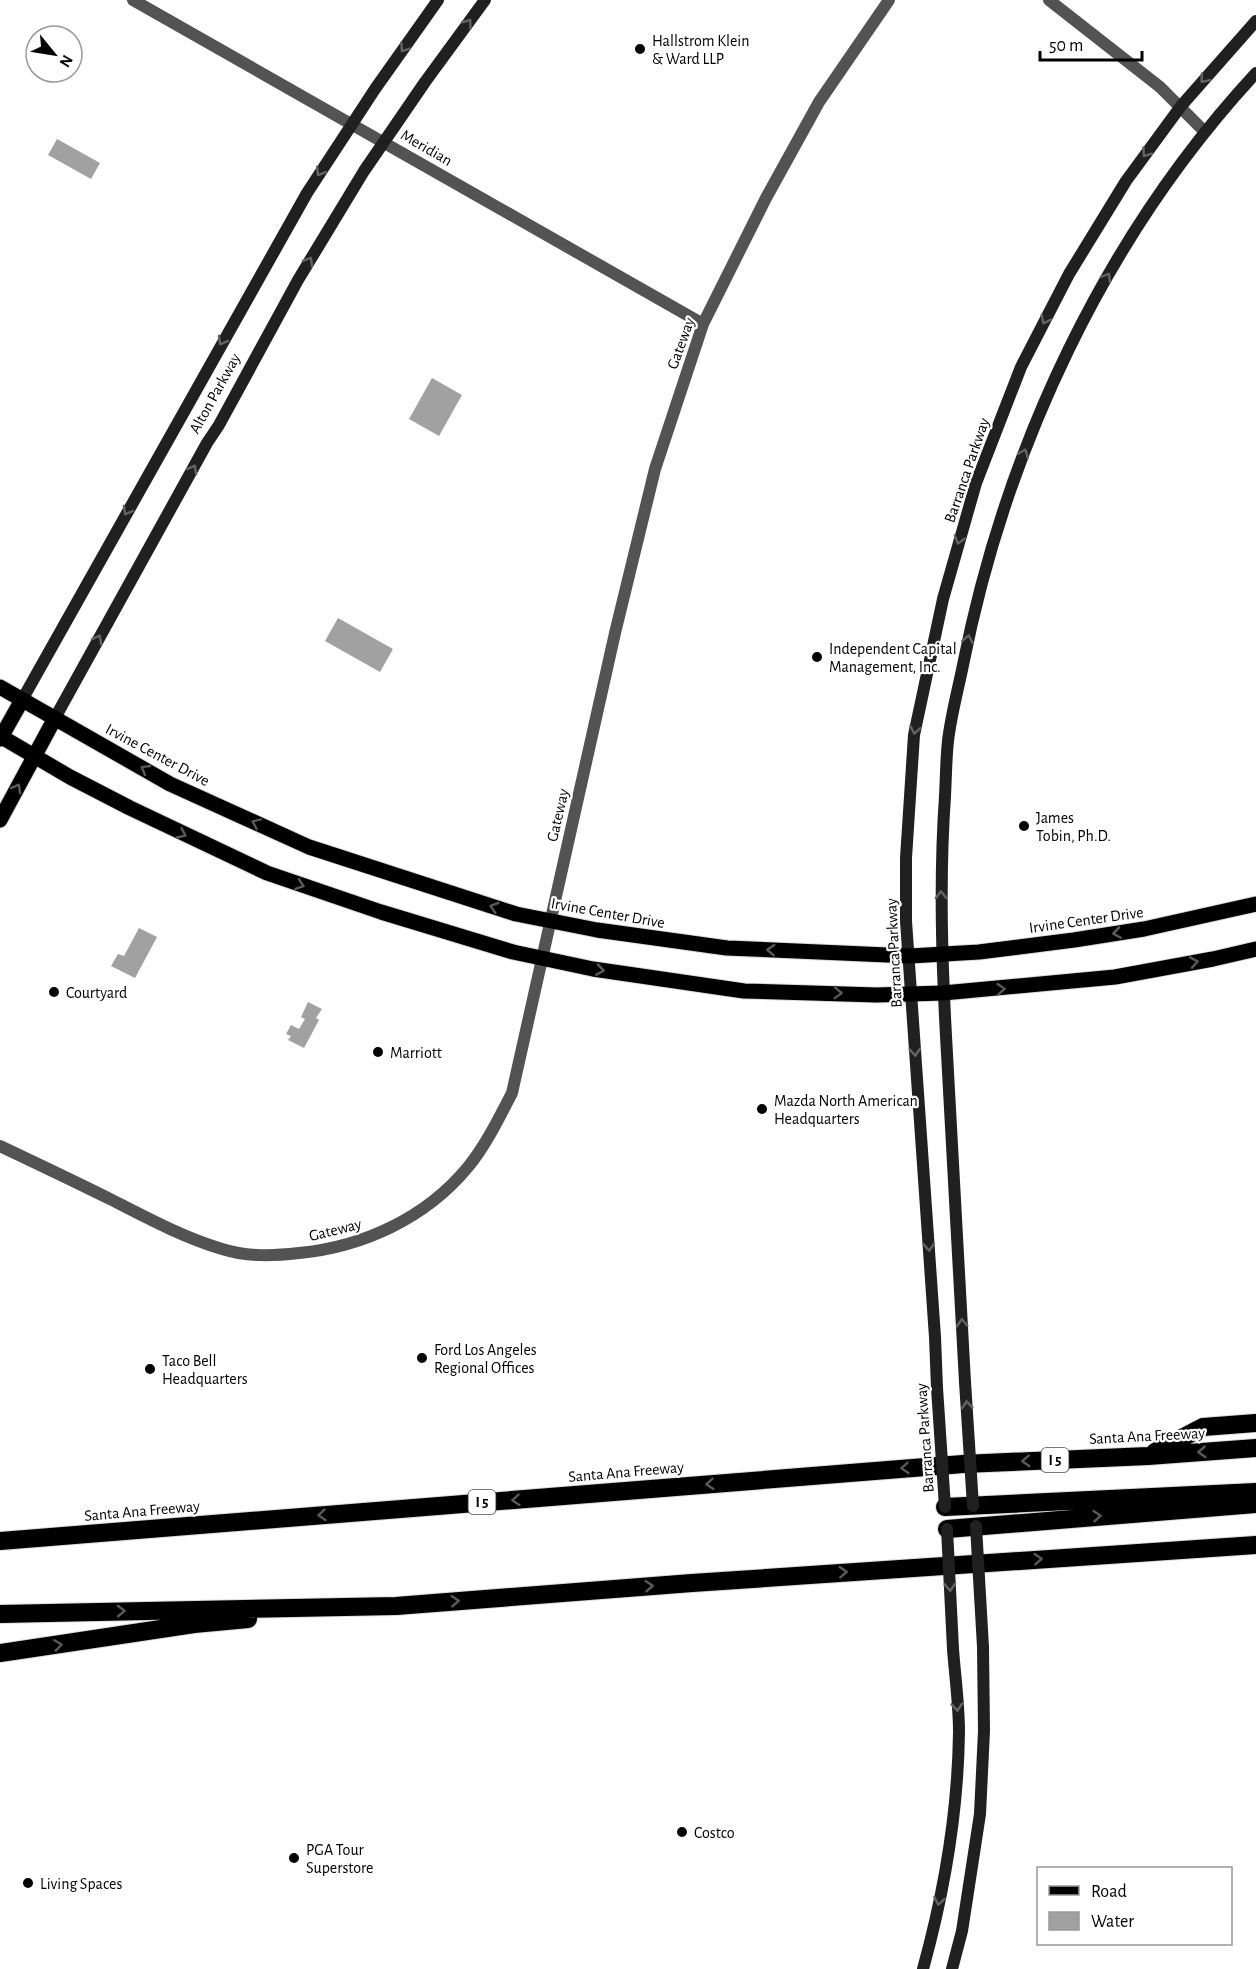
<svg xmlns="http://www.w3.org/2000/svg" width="1256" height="1969" viewBox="0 0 1256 1969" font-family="'Alegreya Sans',sans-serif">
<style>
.water{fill:#a1a1a1}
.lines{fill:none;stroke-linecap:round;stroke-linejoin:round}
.primary-casing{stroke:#dbdbdb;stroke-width:17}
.motorway-casing{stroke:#dbdbdb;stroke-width:20}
.tertiary{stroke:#535353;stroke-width:12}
.secondary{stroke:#202020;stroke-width:12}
.primary{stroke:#000;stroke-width:15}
.motorway{stroke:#000;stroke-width:18}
.secondary-bridge{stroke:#202020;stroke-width:12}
.oneway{stroke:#636363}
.oneway2{stroke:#595959}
.poi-dot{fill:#000;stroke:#fff;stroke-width:2}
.labels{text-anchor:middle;stroke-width:4.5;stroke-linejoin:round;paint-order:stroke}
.shield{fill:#fff;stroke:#4c4c4c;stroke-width:1.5}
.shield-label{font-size:15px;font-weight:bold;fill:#000}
.poi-label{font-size:16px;fill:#000;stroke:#fff;text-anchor:start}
.street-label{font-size:16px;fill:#000;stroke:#fff}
</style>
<rect width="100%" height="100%" fill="#fff"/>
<!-- water -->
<path class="water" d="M57 139 100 163 91 179 48 155Z
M432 378 462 395 439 436 409 419Z
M338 618 393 649 380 672 325 641Z
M139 928 157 937 135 978 111 966 118 954 124 956Z
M308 1002 322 1009 316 1018 319 1020 304 1048 288 1040 291 1036 286 1034 291 1025 299 1029 305 1019 301 1017Z"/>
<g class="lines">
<!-- primary casing -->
<g class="primary-casing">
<path id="primary" d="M0 687 170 784 309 847 516 914 597 930 727 948 910 956 979 952 1074 940 1144 929 1256 904
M0 736 70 777 130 808 267 873 381 912 513 952 593 969 744 991 877 995 943 993 1115 977 1213 959 1256 949
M0 739 22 700
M0 820 55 718"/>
</g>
<!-- motorway casing -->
<g class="motorway-casing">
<path id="motorway" d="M1155 1452 1203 1427 1256 1423
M945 1507 1256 1492
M947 1529 1256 1504
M0 1541 963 1464 1148 1456 1256 1448
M0 1614 396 1606 692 1583 1256 1545
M0 1653 194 1624 248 1619"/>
</g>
<!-- tertiary -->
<path class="tertiary" d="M133 0 703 324
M1049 0 1160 87 1204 131
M0 1146C38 1164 76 1182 114 1201 149 1219 185 1238 222 1249 248 1257 273 1256 299 1253 363 1247 426 1218 468 1167 486 1145 499 1118 512 1093L615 633 655 469 703 324 766 198 819 102 889 0"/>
<!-- secondary -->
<path class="secondary" d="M22 700 307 193 375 89 438 0
M55 718 207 443 219 425 298 280 364 171 425 82 485 0
M965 1382C959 1272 953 1163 947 1054 942 968 939 882 945 796 946 778 946 759 948 741 951 715 958 690 963 665 1006 448 1105 236 1256 73
M937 1388 935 1337 906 921V858L914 735 943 599 976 483 1021 367 1069 274 1126 181 1181 106 1256 21
M923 1969C944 1893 958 1811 959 1732 959 1704 955 1676 953 1649
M952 1969 962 1931 980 1814 984 1731 983 1647"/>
<!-- primary -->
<use href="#primary" class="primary"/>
<!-- motorway -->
<use href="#motorway" class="motorway"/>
<!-- secondary-bridge -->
<path class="secondary-bridge" d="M965 1382 973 1506
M937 1388 945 1507
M976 1526 983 1647
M947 1529 953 1649"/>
</g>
<!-- one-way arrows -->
<defs><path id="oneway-chevron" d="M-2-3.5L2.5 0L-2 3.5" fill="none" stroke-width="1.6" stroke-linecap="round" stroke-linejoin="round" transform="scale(1.5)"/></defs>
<g class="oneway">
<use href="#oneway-chevron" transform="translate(468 23) rotate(-53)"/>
<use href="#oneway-chevron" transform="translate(404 48) rotate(125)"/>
<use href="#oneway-chevron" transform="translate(1204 79) rotate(130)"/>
<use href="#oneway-chevron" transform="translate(1146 153) rotate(126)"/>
<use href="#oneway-chevron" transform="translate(320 172) rotate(121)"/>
<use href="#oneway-chevron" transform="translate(309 261) rotate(-60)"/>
<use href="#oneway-chevron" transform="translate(1107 277) rotate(-60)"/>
<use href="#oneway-chevron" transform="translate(1045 320) rotate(117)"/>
<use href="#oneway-chevron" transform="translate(222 341) rotate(119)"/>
<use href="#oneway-chevron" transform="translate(1024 453) rotate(-68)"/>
<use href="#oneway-chevron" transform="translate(193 469) rotate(-61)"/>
<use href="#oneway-chevron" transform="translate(127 511) rotate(119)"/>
<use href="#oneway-chevron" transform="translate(959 540) rotate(106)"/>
<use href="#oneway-chevron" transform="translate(98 639) rotate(-61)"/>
<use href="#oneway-chevron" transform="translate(968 639) rotate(-79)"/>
<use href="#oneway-chevron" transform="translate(915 730) rotate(100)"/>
<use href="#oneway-chevron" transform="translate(941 895) rotate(-91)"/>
<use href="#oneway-chevron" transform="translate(915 1052) rotate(86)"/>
<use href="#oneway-chevron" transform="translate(929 1247) rotate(86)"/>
<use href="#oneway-chevron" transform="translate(962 1323) rotate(-93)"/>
<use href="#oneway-chevron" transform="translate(967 1405) rotate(-94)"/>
<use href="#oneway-chevron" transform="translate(950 1587) rotate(87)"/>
<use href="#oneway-chevron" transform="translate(957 1707) rotate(86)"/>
<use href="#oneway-chevron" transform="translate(939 1901) rotate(100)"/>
</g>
<g class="oneway2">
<use href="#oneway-chevron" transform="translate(145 769) rotate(-150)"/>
<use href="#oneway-chevron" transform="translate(17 788) rotate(-61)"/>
<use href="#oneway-chevron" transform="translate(256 823) rotate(-156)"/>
<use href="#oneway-chevron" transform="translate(182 834) rotate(25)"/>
<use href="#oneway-chevron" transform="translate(300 885) rotate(19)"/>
<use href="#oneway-chevron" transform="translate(494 907) rotate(-163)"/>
<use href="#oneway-chevron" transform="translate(1117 933) rotate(171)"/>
<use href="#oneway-chevron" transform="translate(771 950) rotate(-177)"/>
<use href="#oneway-chevron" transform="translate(1194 962) rotate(-10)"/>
<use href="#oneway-chevron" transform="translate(600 970) rotate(9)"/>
<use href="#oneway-chevron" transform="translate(1001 989) rotate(-5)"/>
<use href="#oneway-chevron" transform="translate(838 993) rotate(2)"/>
<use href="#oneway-chevron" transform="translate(1202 1452) rotate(176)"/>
<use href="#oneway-chevron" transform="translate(1026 1461) rotate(177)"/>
<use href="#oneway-chevron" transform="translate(905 1468) rotate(175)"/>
<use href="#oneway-chevron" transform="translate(710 1484) rotate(175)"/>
<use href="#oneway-chevron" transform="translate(516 1500) rotate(175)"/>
<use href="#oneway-chevron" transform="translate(322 1515) rotate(175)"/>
<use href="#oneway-chevron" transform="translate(1097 1516) rotate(-5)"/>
<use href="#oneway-chevron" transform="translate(1038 1559) rotate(-4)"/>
<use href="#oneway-chevron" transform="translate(843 1572) rotate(-4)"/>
<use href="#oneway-chevron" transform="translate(649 1586) rotate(-4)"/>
<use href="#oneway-chevron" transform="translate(455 1601) rotate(-4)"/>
<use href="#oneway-chevron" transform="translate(121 1611) rotate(-1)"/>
<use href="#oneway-chevron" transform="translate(58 1645) rotate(-8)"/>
</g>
<!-- markers -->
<g class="poi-dot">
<circle cx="640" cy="49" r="6"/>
<circle cx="817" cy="657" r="6"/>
<circle cx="1024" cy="826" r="6"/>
<circle cx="54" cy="992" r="6"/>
<circle cx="378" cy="1052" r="6"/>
<circle cx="762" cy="1109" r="6"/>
<circle cx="422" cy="1358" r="6"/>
<circle cx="150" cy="1369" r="6"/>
<circle cx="682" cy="1832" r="6"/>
<circle cx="294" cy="1858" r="6"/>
<circle cx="28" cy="1883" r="6"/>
</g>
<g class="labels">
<!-- shield labels -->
<g class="shield">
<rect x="1041.5" y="1448" width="27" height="24" rx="4.5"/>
<rect x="468.5" y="1490" width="27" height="24" rx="4.5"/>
</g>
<g class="shield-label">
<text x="1055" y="1465">I 5</text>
<text x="482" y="1507">I 5</text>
</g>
<!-- poi labels -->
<g class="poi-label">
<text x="652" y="46">Hallstrom Klein<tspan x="652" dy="18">&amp; Ward LLP</tspan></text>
<text x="829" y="654">Independent Capital<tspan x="829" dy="18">Management, Inc.</tspan></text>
<text x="1036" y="823">James<tspan x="1036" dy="18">Tobin, Ph.D.</tspan></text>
<text x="66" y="998">Courtyard</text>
<text x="390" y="1058">Marriott</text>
<text x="774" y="1106">Mazda North American<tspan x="774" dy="18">Headquarters</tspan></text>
<text x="434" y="1355">Ford Los Angeles<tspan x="434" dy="18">Regional Offices</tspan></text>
<text x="162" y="1366">Taco Bell<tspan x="162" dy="18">Headquarters</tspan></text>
<text x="694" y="1838">Costco</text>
<text x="306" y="1855">PGA Tour<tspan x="306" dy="18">Superstore</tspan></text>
<text x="40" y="1889">Living Spaces</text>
</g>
<!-- street labels -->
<g class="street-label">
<text transform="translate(427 147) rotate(30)" y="6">Meridian</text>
<text transform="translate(680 343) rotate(-70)" y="6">Gateway</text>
<text transform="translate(214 393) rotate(-61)" y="6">Alton Parkway</text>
<text transform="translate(966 470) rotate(-71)" y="6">Barranca Parkway</text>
<text transform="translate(158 754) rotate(28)" y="6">Irvine Center Drive</text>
<text transform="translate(557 815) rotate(-77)" y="6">Gateway</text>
<text transform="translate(608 912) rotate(10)" y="6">Irvine Center Drive</text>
<text transform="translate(1086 919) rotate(-8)" y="6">Irvine Center Drive</text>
<text transform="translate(893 953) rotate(-93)" y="6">Barranca Parkway</text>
<text transform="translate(335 1229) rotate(-14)" y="6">Gateway</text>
<text transform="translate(1147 1435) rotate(-3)" y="6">Santa Ana Freeway</text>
<text transform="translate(924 1438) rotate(-94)" y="6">Barranca Parkway</text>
<text transform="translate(626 1471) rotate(-5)" y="6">Santa Ana Freeway</text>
<text transform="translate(142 1510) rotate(-5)" y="6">Santa Ana Freeway</text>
</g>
</g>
<!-- legend -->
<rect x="1037" y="1867" width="195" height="78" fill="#ffffff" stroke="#999999" stroke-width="1.5"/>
<rect x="1049" y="1886" width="30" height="9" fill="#000000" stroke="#999999" stroke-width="1.5"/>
<text x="1091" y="1897" font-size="18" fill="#000000">Road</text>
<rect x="1049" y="1912" width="30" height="18" fill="#a1a1a1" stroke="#999999" stroke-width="1.5"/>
<text x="1091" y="1927" font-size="18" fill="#000000">Water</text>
<!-- north arrow -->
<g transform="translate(54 54) rotate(120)"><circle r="28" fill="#ffffff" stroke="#999999" stroke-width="1.5"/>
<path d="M0-4.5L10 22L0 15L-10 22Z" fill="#000000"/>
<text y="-9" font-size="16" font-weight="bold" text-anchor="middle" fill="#000000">N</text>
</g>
<!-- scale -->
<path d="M1040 51v9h102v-9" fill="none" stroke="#000000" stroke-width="3"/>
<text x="1049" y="51" font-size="18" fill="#000000" stroke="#ffffff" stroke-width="4.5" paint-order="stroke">50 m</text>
</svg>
